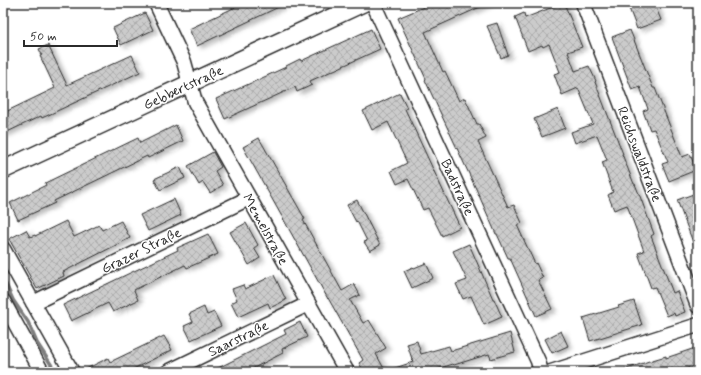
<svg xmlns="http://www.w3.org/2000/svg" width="701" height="375" viewBox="0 0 701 375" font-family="Mynerve,sans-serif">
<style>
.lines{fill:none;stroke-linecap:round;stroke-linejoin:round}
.stream{stroke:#7e7e7e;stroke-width:3.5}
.building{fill:url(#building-cross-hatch);stroke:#2b2b2b;filter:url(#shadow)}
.minor-casing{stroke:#2b2b2b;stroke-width:17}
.tertiary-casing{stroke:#2b2b2b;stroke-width:20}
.minor{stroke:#fff;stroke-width:14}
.tertiary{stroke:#fff;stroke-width:17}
.labels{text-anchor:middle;stroke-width:3;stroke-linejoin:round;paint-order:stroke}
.street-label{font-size:14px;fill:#2b2b2b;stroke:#fff}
</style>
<defs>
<pattern id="building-cross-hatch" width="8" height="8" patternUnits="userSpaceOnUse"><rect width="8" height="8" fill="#cbcbcb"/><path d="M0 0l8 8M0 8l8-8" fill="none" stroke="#aeaeae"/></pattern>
<filter id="shadow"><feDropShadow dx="4.5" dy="2.5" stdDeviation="2" flood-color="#0004"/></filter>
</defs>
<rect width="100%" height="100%" fill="#fff"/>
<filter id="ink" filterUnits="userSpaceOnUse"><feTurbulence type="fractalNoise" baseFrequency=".025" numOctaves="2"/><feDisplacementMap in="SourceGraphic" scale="8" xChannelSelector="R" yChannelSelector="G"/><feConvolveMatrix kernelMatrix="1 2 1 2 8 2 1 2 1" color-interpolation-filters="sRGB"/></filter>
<g filter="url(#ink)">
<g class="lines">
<!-- stream -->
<path class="stream" d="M3 278 13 300 28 322 37 343 56 372"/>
</g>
<!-- building -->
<path class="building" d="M244 3H287L197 46 189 29Z
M433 3H489L425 32 443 72 445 71 459 101 465 98 477 124H479L486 138 478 142 508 207 514 205 522 223 517 225 535 264 536 263 543 278 538 280 552 309 536 316 510 258H508L497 234H496L477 191 425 80 426 79 398 18Z
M563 3H564L582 47 568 52 575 71 589 66 596 81 595 82 623 154H622L634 184H635L641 199 654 234 651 236 673 293 677 291 685 312 675 316 674 313 667 316 655 287 651 288 638 253 644 251 627 205 614 210 608 195 613 192 602 162 607 160 597 135 575 143 571 132 593 124 578 88 562 95 554 74 560 72 549 44 543 47 542 45 528 51 515 17 524 13 525 18Z
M627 3H654L661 20 637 29Z
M145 13 153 30 121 45 113 28Z
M497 23 508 55 501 58 487 26Z
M371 29 380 49 310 81 312 85 297 92 295 87 225 119 216 99 286 67V66L300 59 301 61Z
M630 30 653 88H655L682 157 690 154 696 170 669 181 662 164 668 162 654 129 650 130 643 111 648 109 640 87 632 90 612 37Z
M48 45 67 85 132 55 140 72 42 118 41 116 3 134V113L55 88 40 56 42 55 39 49Z
M400 93 407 108 405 109 460 227 442 236 428 208 423 210 408 179 397 184 391 171 407 163 388 122 372 130 363 111Z
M558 109 565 128 542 137 534 119Z
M176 125 183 141 148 158 147 156 54 201 55 203 18 220 10 203 46 185 45 183 138 138 140 143Z
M259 138 305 219 303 220 342 291 354 284 360 295 350 300 363 323 369 320 386 348 376 354 386 372H364L359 363 363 360 328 298V299L243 147Z
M213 152 221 167 215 171 223 185 210 193 203 182 199 185 188 166Z
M180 167 185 178 160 190 154 179Z
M696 193 698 199V253H697L677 200Z
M174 199 181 215 148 231 140 215Z
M357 200 380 245 370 251 364 242 367 241 357 221 356 222 347 205Z
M66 221 74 237 99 225 102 230 121 221 130 238 63 272 64 276 37 289 9 239 26 230 30 237 35 235V236Z
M246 223 258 245 254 248 260 258 249 265 230 232Z
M208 234 218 254 187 268 185 265 134 290 138 300 113 312 108 303 71 321 63 305 178 250 177 248Z
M469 244 493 299H494L502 317 484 325 471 296 463 299 456 284 467 280 453 251Z
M426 263 433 278 412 288 404 271 413 267 414 268Z
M274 275 286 300 270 308 268 303 238 317 231 303 237 300 232 289 243 285 245 289Z
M634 301 642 325 590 341 583 318 619 307 618 306Z
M204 307 207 315 214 312 221 326 191 340 184 326 193 322 189 314Z
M300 322 307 337 282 349 283 353 246 372H210L286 334 284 330Z
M561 331 568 346 552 353 545 339Z
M510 333 515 352 491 359 489 354 454 365 453 364 428 372H389V370L413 362 407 344 417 341 421 354 449 346 451 351Z
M164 336 172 350 127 372H80L108 358 110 362Z
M698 347V372H690L689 368 677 372H624V370L649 361 666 356V358Z"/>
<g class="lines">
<!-- minor casing -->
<g class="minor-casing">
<path id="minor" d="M156 3 184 62 195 102 347 372
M373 3 538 361 541 372
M583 3 698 306
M3 249 72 372
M3 301 42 372
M33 303 249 198
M168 372 308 304
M551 372 698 325"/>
</g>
<!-- tertiary casing -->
<g class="tertiary-casing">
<path id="tertiary" d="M3 170 363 3"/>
</g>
<!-- minor -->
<use href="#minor" class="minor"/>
<!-- tertiary -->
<use href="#tertiary" class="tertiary"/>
</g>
</g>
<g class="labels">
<!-- street labels -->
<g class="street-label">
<text transform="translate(183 87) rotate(-25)" y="5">Gebbertstraße</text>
<text transform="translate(640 154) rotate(69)" y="5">Reichswaldstraße</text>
<text transform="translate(458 187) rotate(65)" y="5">Badstraße</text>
<text transform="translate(266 229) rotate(61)" y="5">Memelstraße</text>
<text transform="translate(141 250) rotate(-26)" y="5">Grazer Straße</text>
<text transform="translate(238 338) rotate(-26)" y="5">Saarstraße</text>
</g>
</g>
<!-- margin -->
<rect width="701" height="375" fill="none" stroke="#fff" stroke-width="16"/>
<rect x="8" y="8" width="685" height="359" fill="none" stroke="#2b2b2b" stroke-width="1.5" filter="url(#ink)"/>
<!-- scale -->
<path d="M24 40v6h93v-6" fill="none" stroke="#2b2b2b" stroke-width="2"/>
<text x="30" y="40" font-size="12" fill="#2b2b2b" stroke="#ffffff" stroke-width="3" paint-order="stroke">50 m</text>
</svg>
